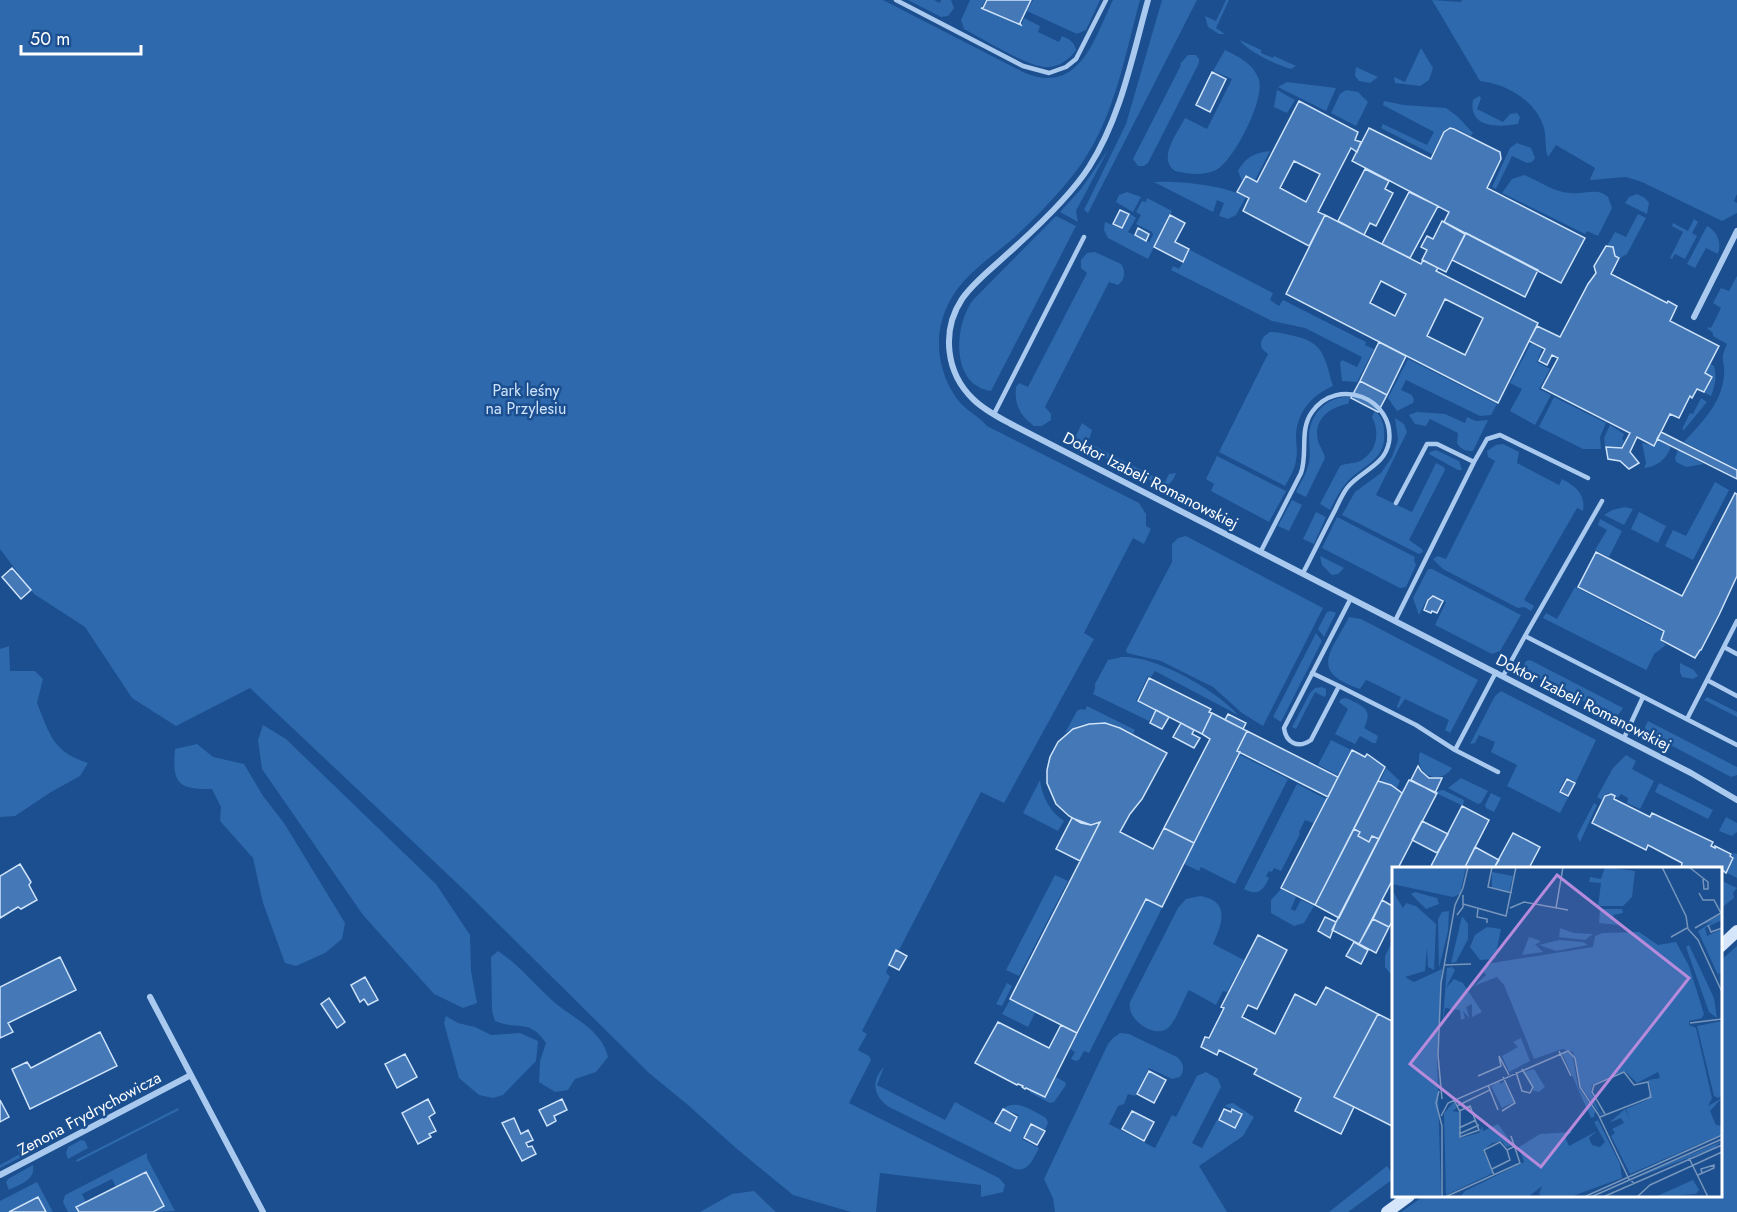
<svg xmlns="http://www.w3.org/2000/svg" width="1737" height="1212" viewBox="0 0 1737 1212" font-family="Jost,sans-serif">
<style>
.green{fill:#2e69ad}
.building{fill:#4478b7;stroke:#cfe3fa;stroke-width:1.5;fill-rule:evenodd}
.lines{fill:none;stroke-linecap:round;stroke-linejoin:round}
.lane{stroke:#a9c9ee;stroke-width:4.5}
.street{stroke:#a9c9ee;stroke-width:6}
.secondary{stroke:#d6e6fa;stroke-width:12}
.labels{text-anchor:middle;stroke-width:5;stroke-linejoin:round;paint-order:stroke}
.park-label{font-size:16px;fill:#cfe3fa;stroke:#1b4f8f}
.street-label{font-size:16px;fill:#fff;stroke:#1b4f8f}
.inset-road{fill:none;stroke:#7695bc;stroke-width:1.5}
.view{fill:#b68bdc;fill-opacity:0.15;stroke:#b68bdc;stroke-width:3}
.inset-edge{fill:none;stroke:#fff;stroke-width:3}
</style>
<rect width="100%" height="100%" fill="#1b4f8f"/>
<!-- green -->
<path class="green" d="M0 0H883L1025 73C1080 95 1094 39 1113 0H1140C1125 55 1115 115 1082 163 1063 190 1038 215 1015 237 998 252 978 265 963 282 934 315 931 359 955 396 964 410 979 416 987 426L1139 503 1146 514V526L1151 529 1144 544 1133 538 1084 633 1094 639 1004 803 981 792 899 950 897 949 886 972 890 977 862 1031 867 1034 858 1050 869 1056 871 1060 849 1103 999 1178 1005 1185 1003 1192 981 1197V1185L880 1173 876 1212H851L793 1195 737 1149 688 1105 649 1073 460 886 250 688 176 726 132 698 85 627 34 594 0 549Z
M908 0H934L940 3 941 0H951L954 8 948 16 941 17Z
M970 0H986L981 8 1021 26 1024 18 1040 26 1038 32 1059 42 1062 36C1070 40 1074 41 1076 50 1069 60 1058 68 1045 67 1027 66 983 39 964 29L961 20Z
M1033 0H1100L1086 30 1077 34 1027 11Z
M1162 0H1197L1088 213 1084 210 1126 124Z
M1226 0H1229L1216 28 1225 34H1219L1208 27 1205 16 1216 21Z
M1432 0 1461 2 1462 0H1737V194L1734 201 1737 203V213L1722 221 1642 182 1626 177 1591 180 1590 179 1595 168 1556 145 1548 157C1544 147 1547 135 1543 125 1534 99 1505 84 1480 81Z
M1240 40 1261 50V53L1273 58 1274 56 1296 66 1291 69C1279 66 1246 51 1240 40Z
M1421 48 1433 68 1429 80 1420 86 1395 83 1394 77 1405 82Z
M1225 50C1239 57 1254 64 1259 80 1265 99 1234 161 1216 170 1204 176 1187 174 1175 171 1157 158 1177 134 1185 118L1207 129 1232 79 1213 71Z
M1188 55H1196L1199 59V63L1148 163 1144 166H1138L1133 159 1181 65 1180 64Z
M1356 67 1378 77 1370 83 1359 81 1355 76Z
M1287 82 1336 88 1326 111 1278 87Z
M1277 90 1295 100 1287 113 1274 107Z
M1346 90 1358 92 1368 102 1356 126 1331 113 1340 94Z
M1479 96 1481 98 1477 109 1503 122 1510 114 1517 113 1520 117 1518 124C1500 127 1468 129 1473 100Z
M1384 101 1404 105 1446 108 1457 116 1473 133 1471 136 1455 128H1448L1443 132 1432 154 1381 128 1383 124 1427 145 1434 132 1383 105Z
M1517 143 1531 148 1535 158 1532 162 1527 163 1512 156 1496 189 1492 187 1510 148Z
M1108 150 1076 211 1078 222 1060 212 1081 189Z
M1270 151 1255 180 1245 175 1242 181 1238 171C1246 157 1254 153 1270 151Z
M1524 175C1540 181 1553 192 1570 193 1584 195 1597 187 1608 197L1612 208 1598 236 1587 231 1585 234 1502 193 1512 179Z
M1154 182C1180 181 1223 185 1246 197L1236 215 1228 219 1219 216 1224 203 1217 200 1213 212Z
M1127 192 1141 197 1133 212 1116 202 1119 195Z
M1637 194 1645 198 1649 203 1647 214 1625 203 1629 197Z
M1147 198 1172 211 1148 259 1108 238 1104 230 1105 222 1122 229 1130 214 1136 218 1128 232 1149 242 1153 235 1152 232 1136 224 1141 215 1136 212 1142 201 1146 202Z
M1638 214 1646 218 1627 254 1620 258 1616 256 1613 247 1607 246 1615 232 1626 237Z
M1056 216 1076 226 991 391C950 385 954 325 973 300Z
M1694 219 1698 222 1692 233 1697 236 1685 259 1675 254 1672 259 1670 258 1683 232 1672 226 1673 223 1688 231Z
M1707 226C1717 231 1722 242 1718 254L1706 248 1695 268 1687 264Z
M1190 250 1273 293 1270 300 1279 306 1283 300 1366 342 1365 345 1374 349 1357 382 1342 381 1340 363 1342 360 1357 367 1362 357 1305 328 1272 321 1171 270 1173 266 1179 269Z
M1095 252 1121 264C1126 271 1125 280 1118 285L1109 282 1045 407 1051 414V420L1042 426H1034C1020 416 1014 404 1016 387L1019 383 1028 387 1087 273 1081 268V260L1087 253Z
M1737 276V469L1684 442C1702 422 1722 403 1724 375 1725 358 1719 362 1727 344L1713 336V333L1707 328 1708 327 1711 328 1721 308 1713 303 1721 288 1729 291Z
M1270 332C1278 332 1286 334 1294 336 1325 342 1325 360 1333 386 1312 395 1297 412 1296 436 1296 444 1298 452 1296 460 1295 469 1290 477 1285 486L1219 452 1268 354 1262 349C1259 341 1263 336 1270 332Z
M1531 343 1542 349 1537 362 1550 369 1539 389 1551 395 1535 425 1510 411 1522 389 1510 383Z
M1408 359 1497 404 1491 415 1480 416 1406 380 1401 390 1412 395 1414 400 1413 403 1397 411 1388 398Z
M1710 364 1714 366C1717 377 1715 386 1711 396L1705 393 1713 377 1706 373Z
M1348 397 1350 398 1348 404C1329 407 1313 420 1318 441 1320 447 1324 452 1325 458L1306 497 1296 492C1300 483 1306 475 1308 466 1311 456 1309 447 1309 437 1309 415 1326 397 1348 397Z
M1554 397 1606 423 1600 437 1601 449H1583L1539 427Z
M1701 398 1707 402 1684 430 1682 429 1690 413 1693 414Z
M1375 411C1381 416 1384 424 1384 432 1387 460 1363 465 1347 482 1340 490 1335 500 1330 510L1320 504 1340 466C1345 463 1351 464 1358 462 1376 454 1381 434 1372 417Z
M1417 412 1445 414 1465 423 1467 417 1476 421 1488 420 1473 451C1466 451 1461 450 1457 443L1458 433 1430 419 1426 426 1415 424 1409 415Z
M1395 418 1404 424 1407 432 1376 495 1412 512 1436 463 1444 467 1445 470 1409 540 1422 549 1423 552 1419 554 1342 515 1355 492 1381 473 1392 457 1398 440Z
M1082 423 1092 430 1088 443 1165 482 1169 474 1176 473C1173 481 1170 486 1161 486L1077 443 1075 438Z
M1610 425 1624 434 1622 439 1624 441 1622 447H1605L1604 438Z
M1658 440 1671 447C1666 459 1657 467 1644 468L1646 463 1642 443 1655 446Z
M1503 444 1519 452 1517 463 1559 485 1562 479C1576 486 1586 495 1583 511L1577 508 1524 600 1534 606 1531 611 1524 607 1518 608 1443 569 1433 559 1438 556 1446 559 1495 461 1488 457 1487 451 1496 445Z
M1436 450 1459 461 1462 470H1458L1429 454 1430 452Z
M1678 450 1704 464 1686 467 1676 462 1675 458Z
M1217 456 1286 491 1269 522 1211 491 1214 484 1206 479Z
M1715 482 1729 490 1693 560 1665 546 1673 530 1686 536Z
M1292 500 1302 505 1289 531 1278 526Z
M1625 507 1633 509 1624 525 1604 515 1612 510Z
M1316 512 1326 517 1314 544 1303 539Z
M1639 512 1666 526 1658 543 1631 529Z
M1337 517 1415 557 1414 560 1416 565 1406 587 1400 588 1322 548Z
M1600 519 1622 531 1609 557 1595 550 1607 530 1598 525Z
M1186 536 1323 608 1263 726 1242 713 1213 687 1161 661 1127 653 1126 650 1172 562V544L1178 538Z
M1320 556 1344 568 1338 574 1332 575 1322 565Z
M1428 569H1432L1521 615 1500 651 1492 654 1435 625 1446 602 1433 595 1427 599 1419 615 1413 598Z
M1575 587 1664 633 1660 640 1666 645 1654 654 1647 669 1646 670 1543 618 1546 613 1557 619Z
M1331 611 1336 613 1324 637 1318 629 1327 612Z
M1349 617 1361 619 1478 680 1450 733 1445 730 1449 720 1405 699 1398 709 1397 706 1401 697 1371 682 1366 680 1360 689C1309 671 1330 654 1349 617Z
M1316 633 1322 641 1281 722 1273 717Z
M9 646 10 671H35L43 679 37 703C50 735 53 752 88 763L80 776 51 792 15 816 0 817V649Z
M1122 657C1155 655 1218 691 1238 715L1155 671 1151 677 1148 676 1136 701 1155 711 1149 721 1093 694 1095 689V684L1108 660Z
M1530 660 1534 662 1623 708 1618 715 1613 716 1528 673 1524 665 1526 661Z
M1680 663 1694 670 1698 676 1693 679 1682 677 1680 672Z
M1322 687 1326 689V695L1324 697 1315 692 1296 729 1292 727 1310 693 1315 688Z
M1501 691 1596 740 1576 782 1566 777 1558 792 1568 798 1560 813 1507 786 1517 765 1491 752 1495 742 1479 735 1475 743 1470 744 1495 696Z
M1707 697 1737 712V717L1704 700Z
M1346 698C1362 706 1374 708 1364 728L1378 736 1376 743H1373L1360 736 1355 744 1335 734 1348 709 1339 702 1341 699Z
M1087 706 1135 730 1133 734C1111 720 1088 718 1065 733L1077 711 1081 709 1085 710Z
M1648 721 1737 767V775L1731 777 1646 732 1645 727Z
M263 725 286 739 436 884 470 935 471 971 477 1003 463 1008 434 994 363 915 262 769 258 740Z
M1331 740 1351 750 1338 775 1318 765Z
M197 744 213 757 244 764 263 796 284 823 345 923 342 939 325 953 296 966 285 963 263 903 253 858 220 821 221 807 212 789C178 789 172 784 175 749Z
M1420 752 1452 768C1439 787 1413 774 1420 752Z
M1240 755 1288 779 1235 884 1201 867 1199 871 1184 864Z
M1626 755 1636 761 1632 769 1654 781 1640 809 1627 803 1628 798 1621 794 1618 798 1611 793 1606 794 1602 800 1597 797 1613 768Z
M1386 768 1400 781 1397 788 1380 781Z
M1461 778 1488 791 1481 803 1478 804 1448 788Z
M1040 780C1042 797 1050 812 1064 821L1058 831 1023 813Z
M1659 783 1713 810 1708 819 1655 792Z
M1297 784 1326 799 1313 823 1305 820 1299 832 1300 834 1281 871 1274 868 1272 872 1269 871 1266 876 1269 878C1263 891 1258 896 1244 889Z
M1443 790 1464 800 1463 806 1434 792Z
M1491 793 1501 798 1494 812 1486 808 1485 805Z
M1594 803 1597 805 1580 842 1577 836Z
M1726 817 1737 823V832L1732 836 1719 831Z
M1733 853 1737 854V878L1727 873 1734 858 1732 856Z
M1055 875 1068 881 1019 976 1006 970Z
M1720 880 1737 888 1733 893 1734 898 1721 908Z
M1281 889 1296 897 1291 909 1295 911 1301 900 1314 906 1304 923 1294 926 1271 913V900Z
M1200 896C1231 901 1222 924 1213 944L1244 960 1227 992 1223 991 1216 1005 1189 990C1183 1000 1176 1021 1168 1028 1155 1039 1126 1020 1130 1002L1178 908 1186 899Z
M1146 900 1162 908 1089 1053 1084 1051 1079 1060 1076 1061 1071 1059 1075 1052 1070 1049Z
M1390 946 1393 948V977L1385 967V956Z
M1737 946V1212H1401L1424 1196H1720L1721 960Z
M498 951C519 965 535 985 554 1002 574 1019 602 1030 608 1057L596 1072 575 1079 568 1090 555 1092 539 1082 540 1061 546 1043C529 1018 519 1031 495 1021L492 1011 491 957Z
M1007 983 1012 986 1002 1006 996 1004Z
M1010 1000 1035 1013 1028 1027 1002 1014Z
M446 1016 458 1023 475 1027 491 1035 520 1033 538 1041 536 1061 503 1095 493 1098 479 1095 459 1078 444 1023Z
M1120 1033 1129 1034 1177 1057C1184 1063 1185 1069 1180 1077L1172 1079 1149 1068 1135 1096 1128 1094 1124 1104 1118 1106 1109 1124 1155 1148 1172 1115 1176 1117 1197 1076 1206 1072 1218 1079 1221 1087 1192 1143 1202 1148 1217 1120 1235 1129 1243 1113 1232 1108 1231 1109 1225 1106 1228 1104 1233 1103 1254 1117 1243 1136 1199 1166 1227 1212H1055L1053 1198 1044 1179 1108 1044 1113 1038Z
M884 1067 877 1085 945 1120 955 1102 1010 1132 1019 1115 1003 1109C1015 1098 1033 1111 1046 1118L1048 1123 1045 1130 1031 1123 1022 1139 1039 1148C1033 1159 1029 1172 1015 1169L889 1107C874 1097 870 1081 884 1067Z
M1056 1077 1065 1082 1066 1085 1054 1102 1050 1103 1029 1092 1031 1090 1045 1097Z
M178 1108 179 1110 77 1162 76 1160Z
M81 1140 85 1141 88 1148 68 1159 66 1153 68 1147Z
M20 1141 27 1154 0 1168V1165L20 1154 15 1144Z
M147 1153V1158L175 1211 153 1212 164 1206 146 1172 116 1187 112 1179 82 1194 86 1202 77 1207 79 1212H68L63 1202 65 1195Z
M33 1165C36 1180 20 1184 9 1190L6 1182 8 1179Z
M1387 1166 1393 1175V1179L1348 1212H1329Z
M37 1182 53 1212H46L38 1198 9 1212H0V1201Z
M754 1191 776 1212H700L732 1194Z"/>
<!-- building -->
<path class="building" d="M987 0H1031L1020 23 1021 25 981 8H983Z
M1212 72 1226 79 1210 112 1196 105Z
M1299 101 1358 132 1355 140 1361 142 1357 152 1351 148 1318 212 1325 215 1309 246 1243 211 1249 198 1237 192 1246 176 1257 182ZM1294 161 1320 174 1306 202 1280 188Z
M1369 128 1431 159 1444 132 1450 128 1454 129 1500 152 1501 159 1487 188 1585 238 1561 283 1444 222 1449 212 1352 161Z
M1365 169 1389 181 1385 189 1393 193 1376 226 1370 223 1364 235 1338 221Z
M1409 192 1438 206 1410 258 1382 244Z
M1120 210 1129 214 1122 228 1113 224Z
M1170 215 1185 223 1175 242 1189 249 1183 262 1154 247Z
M1325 215 1421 264 1423 260 1438 268 1436 271 1538 323 1498 403 1286 294ZM1381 281 1406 294 1395 316 1370 303ZM1445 299 1483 318 1465 355 1427 336Z
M1442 221 1465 234 1446 272 1422 260 1427 250 1421 247 1427 236 1433 239Z
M1138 228 1149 234 1146 241 1135 235Z
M1466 233 1538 270 1525 297 1452 260Z
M1606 246 1613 247 1615 256 1619 258 1611 274 1667 303 1668 301 1677 306 1670 321 1719 346 1705 373 1712 377 1704 392 1697 389 1692 398 1690 396 1679 418 1670 414 1654 446 1637 437 1630 452 1639 463 1629 469 1620 461 1608 459 1606 447 1622 448 1630 433 1542 388 1558 358 1552 355 1547 365 1539 361 1545 349 1529 341 1537 326 1560 337 1588 284 1596 273 1594 266Z
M1379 342 1406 356 1387 395 1360 381Z
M1360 381 1387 395 1378 412 1351 398Z
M1661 432 1737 470V479L1657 439Z
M1735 493 1737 494V576L1719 615 1701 650H1700L1695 658 1661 640 1664 631 1578 587 1596 552 1682 596Z
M12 568 31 590 21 599 2 577Z
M1433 596 1443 601 1437 613 1432 611 1431 613 1424 610 1428 600Z
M1149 678 1211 709 1209 712 1212 713 1202 734 1138 701Z
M1156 710 1169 717 1162 729 1150 723Z
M1212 713 1247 731 1237 751 1240 752 1194 843 1164 828 1210 739 1202 734Z
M1228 714 1246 723 1243 729 1225 720Z
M1105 723 1120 728 1167 753 1142 799 1130 814 1120 832 1153 849 1164 828 1194 843 1162 907 1146 899 1077 1033 1010 999 1100 822 1091 825 1081 823 1069 816 1056 804 1047 783V770L1050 757 1058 742 1073 729 1089 724Z
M1181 723 1194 730 1192 734 1200 738 1194 748 1173 737Z
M1247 731 1338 777 1328 797 1237 751Z
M1352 750 1365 757 1367 754 1370 756 1385 767 1315 905 1281 888Z
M1418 766 1421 771 1429 778H1442L1435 793 1411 780Z
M1567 779 1575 783 1568 796 1560 792Z
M1409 780 1437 793 1398 868H1394V877L1359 944 1332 930Z
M1378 781 1391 785 1402 793 1379 839 1372 836 1369 842 1358 836 1360 832 1354 829Z
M1611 794 1615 796 1614 799 1650 817 1652 813 1713 842 1711 846 1715 848V846L1731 854 1730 856 1733 858 1726 873 1720 868H1681L1682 863 1648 845 1646 850 1592 823 1605 796Z
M1462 806 1489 820 1465 867 1430 868Z
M1072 818 1091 825 1100 822 1080 861 1056 849Z
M1422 821 1448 834 1437 853 1412 840Z
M1354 829 1360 832 1358 836 1369 842 1372 836 1379 839 1339 918 1315 905Z
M1513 833 1540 847 1529 868H1494Z
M1475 847 1499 860 1494 868 1465 867Z
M20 864 31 882 29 885 37 900 21 909 18 907 0 918V876Z
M1382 900 1394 907V919L1389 927 1373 919Z
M1325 917 1336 922 1330 938 1318 931Z
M1373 919 1389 927 1376 953 1359 944Z
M1258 935 1287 950 1257 1009 1248 1005 1242 1017 1275 1034 1295 994 1316 1005 1326 987 1378 1014 1334 1097 1354 1107 1341 1134 1295 1111 1301 1098 1254 1074 1257 1069 1219 1050 1217 1055 1201 1047 1205 1037 1209 1038 1224 1008 1221 1007Z
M1354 942 1368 950 1361 964 1346 956Z
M896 950 907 956 899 970 889 965Z
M60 957 76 990 8 1023 13 1032 0 1038V987Z
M365 977 378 1000 368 1005 364 999 360 1002 351 985Z
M329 998 345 1022 337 1028 321 1004Z
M1378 1014 1394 1022V1127L1334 1097Z
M998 1022 1049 1048 1061 1025 1077 1033 1045 1097 1026 1088 1025 1089 1022 1087 1023 1086 1018 1084 1017 1085 975 1063Z
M100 1032 117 1066 30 1109 12 1069 27 1062 31 1068Z
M405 1054 417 1077 397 1088 385 1064Z
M1149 1071 1166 1080 1154 1103 1137 1094Z
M428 1099 435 1113 429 1117 436 1131 429 1134 431 1137 418 1144 402 1113Z
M562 1099 567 1110 554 1116 556 1121 547 1126 539 1110Z
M0 1100 9 1117 0 1122Z
M1003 1109 1017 1117 1010 1131 995 1123Z
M1224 1109 1231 1112 1232 1109 1242 1114 1235 1128 1219 1120Z
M1132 1111 1154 1122 1144 1141 1122 1129Z
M514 1118 521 1134 528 1130 533 1140 526 1143 528 1147 532 1146 536 1154 522 1161 502 1123Z
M1031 1124 1045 1131 1037 1145 1024 1138Z
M146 1172 164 1206 153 1212H79L76 1207Z
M38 1197 46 1212H9Z"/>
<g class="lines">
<!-- lane -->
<path class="lane" d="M896 0 1023 66 1049 73 1066 67 1076 59 1106 0
M994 414 1084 237
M1396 503 1427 444H1437L1474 462
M1261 551 1301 473C1308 453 1299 430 1312 412 1337 376 1395 398 1389 442 1385 466 1360 471 1347 488 1341 496 1337 507 1332 516 1322 535 1313 554 1303 573
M1351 598 1284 728C1286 743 1298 749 1311 740L1339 686 1416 725 1455 750 1498 772
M1395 621 1474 462 1487 439 1500 435 1588 478
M1737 621 1707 680 1737 696
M1525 636 1602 501
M1724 647 1737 654
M1312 673 1339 686
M1503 676 1525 636 1737 745
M1687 719 1707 680
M1624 738 1643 697
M1455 750 1496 672"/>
<!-- street -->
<path class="street" d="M1148 0C1132 57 1121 117 1089 167 1070 197 1031 233 1004 257 990 270 973 283 962 299 941 331 946 373 973 399 984 410 998 417 1011 424L1691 773 1737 800
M1694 317 1737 231
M150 997 263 1212
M0 1175 191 1075"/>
<!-- secondary -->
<path class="secondary" d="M1720 947 1737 931
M1387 1212 1409 1196"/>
</g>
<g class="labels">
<!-- park labels -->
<g class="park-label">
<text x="526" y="396">Park leśny<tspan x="526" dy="18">na Przylesiu</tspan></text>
</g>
<!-- street labels -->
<g class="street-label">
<text transform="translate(1151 480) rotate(27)" y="6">Doktor Izabeli Romanowskiej</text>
<text transform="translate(1584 702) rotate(27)" y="6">Doktor Izabeli Romanowskiej</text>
<text transform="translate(89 1113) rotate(-28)" y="6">Zenona Frydrychowicza</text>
</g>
</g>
<!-- overview -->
<g transform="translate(1392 867)">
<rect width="330" height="330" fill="#1b4f8f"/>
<path d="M0 0H74L68 27 61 30 0 17ZM213 0 243 4 240 30 231 39H206L209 16 197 15 198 10 209 12ZM100 5 121 9 117 25 100 21ZM0 23 11 41 14 36 24 39 44 57 42 103 36 100 35 81 33 104 13 110 22 115 50 102 45 188 49 330H0ZM23 25 45 31 47 37 34 42 19 27ZM208 42H230L231 46 221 48 226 58 207 56ZM57 44 56 64 47 101 46 52 50 45ZM330 47V53L313 61 315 69 330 62V108L326 106 330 117 306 64 320 55 309 58ZM70 49 76 57V72L64 95 59 96ZM95 60 109 62 103 92 88 93 78 80 83 68ZM168 61 182 66 201 67 193 73 167 70ZM247 65 266 78 284 75 297 99 312 147 310 151 297 154V158L304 161 320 231 316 239 330 231 318 244 324 258 330 259V267L238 307 219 269 223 266 220 262 232 256 229 251 217 256 233 242 238 254 234 242 255 233 259 223 256 213 268 211 266 205 245 216 233 204 200 218 199 225 208 246 211 245 209 248 188 218 181 185 170 182 142 192 112 118 105 110 82 119 94 108 90 103 100 96 201 80 203 69 210 66ZM137 70 149 74 137 82 144 78 151 85 130 88ZM167 73 191 75 196 78 164 84 147 78ZM297 78 322 131 325 151 317 145 294 80ZM60 100 63 103 54 121 62 112 71 116 90 145 80 150V137L74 140 78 152 71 144 73 151 69 153 68 143 53 141 50 163 55 101ZM330 154V229L326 231 322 229 305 159ZM129 171 138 194 117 205 110 189 126 180 121 175ZM176 185 181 190 186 220 203 244 202 250 199 251 170 186ZM142 202 153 220 147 225 142 224 132 205ZM107 214 109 217 112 214 122 235 110 241 99 219ZM62 235 65 241 60 244 67 245 68 271 87 266 90 259 91 264 106 257 121 278 114 280 110 274 100 276 91 284 101 306 54 328 52 246ZM206 253 228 297 230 311 178 330H150L147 327 150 319 136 330H68L73 324 132 295 127 280 148 267 180 265 173 270 177 279 205 264 197 271 200 278 208 280 213 275 202 255ZM330 274 322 281 239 313 290 291ZM301 313 307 323 304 327 263 330Z" fill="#2e69ad"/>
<path class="inset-road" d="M100 0 96 20 120 26M270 0 294 49 296 62 306 73 330 125M297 0 316 15V22H312L311 12M71 21 76 0M307 26 311 33H322L329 46M71 37 114 49 124 0M118 41 132 35 176 43M164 41 171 0M86 42 85 50 95 52V56M65 48 71 40V28M316 58 319 65 330 61M303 61 329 46M279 70 295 61M52 98 79 97M298 156 330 152M167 184 179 209M124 205 130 224 138 226 141 220 130 202M86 209 109 199 107 189 117 208M98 223 106 243M47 224 44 236 50 259V330M50 232 46 188 49 116 63 38 71 21M62 233 68 245V270L87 263 78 239 67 244M65 239 98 223 96 218M110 244 123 236 111 210M49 249 56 236 176 184 183 191 188 220 206 247 237 312 242 316M208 250 259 230 256 215 242 218 232 205 202 218 200 225 213 247M67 261 84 253M67 267 87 258M297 291 316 330M100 302 118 293 115 283M102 308 92 283 108 275 115 283 123 279M306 308 322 301V298L309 302 310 306M53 330 128 296 119 269M192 330 330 268M199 330 330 272M211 330 330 278M245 330 258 318 330 285"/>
<path class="view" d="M165 8 297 111 149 300 18 197Z"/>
<rect width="330" height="330" class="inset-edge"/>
</g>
<!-- scale -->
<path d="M21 45v9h120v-9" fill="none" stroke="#ffffff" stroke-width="3"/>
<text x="30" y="45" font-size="18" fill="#ffffff" stroke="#1b4f8f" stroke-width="4.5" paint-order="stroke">50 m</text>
</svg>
